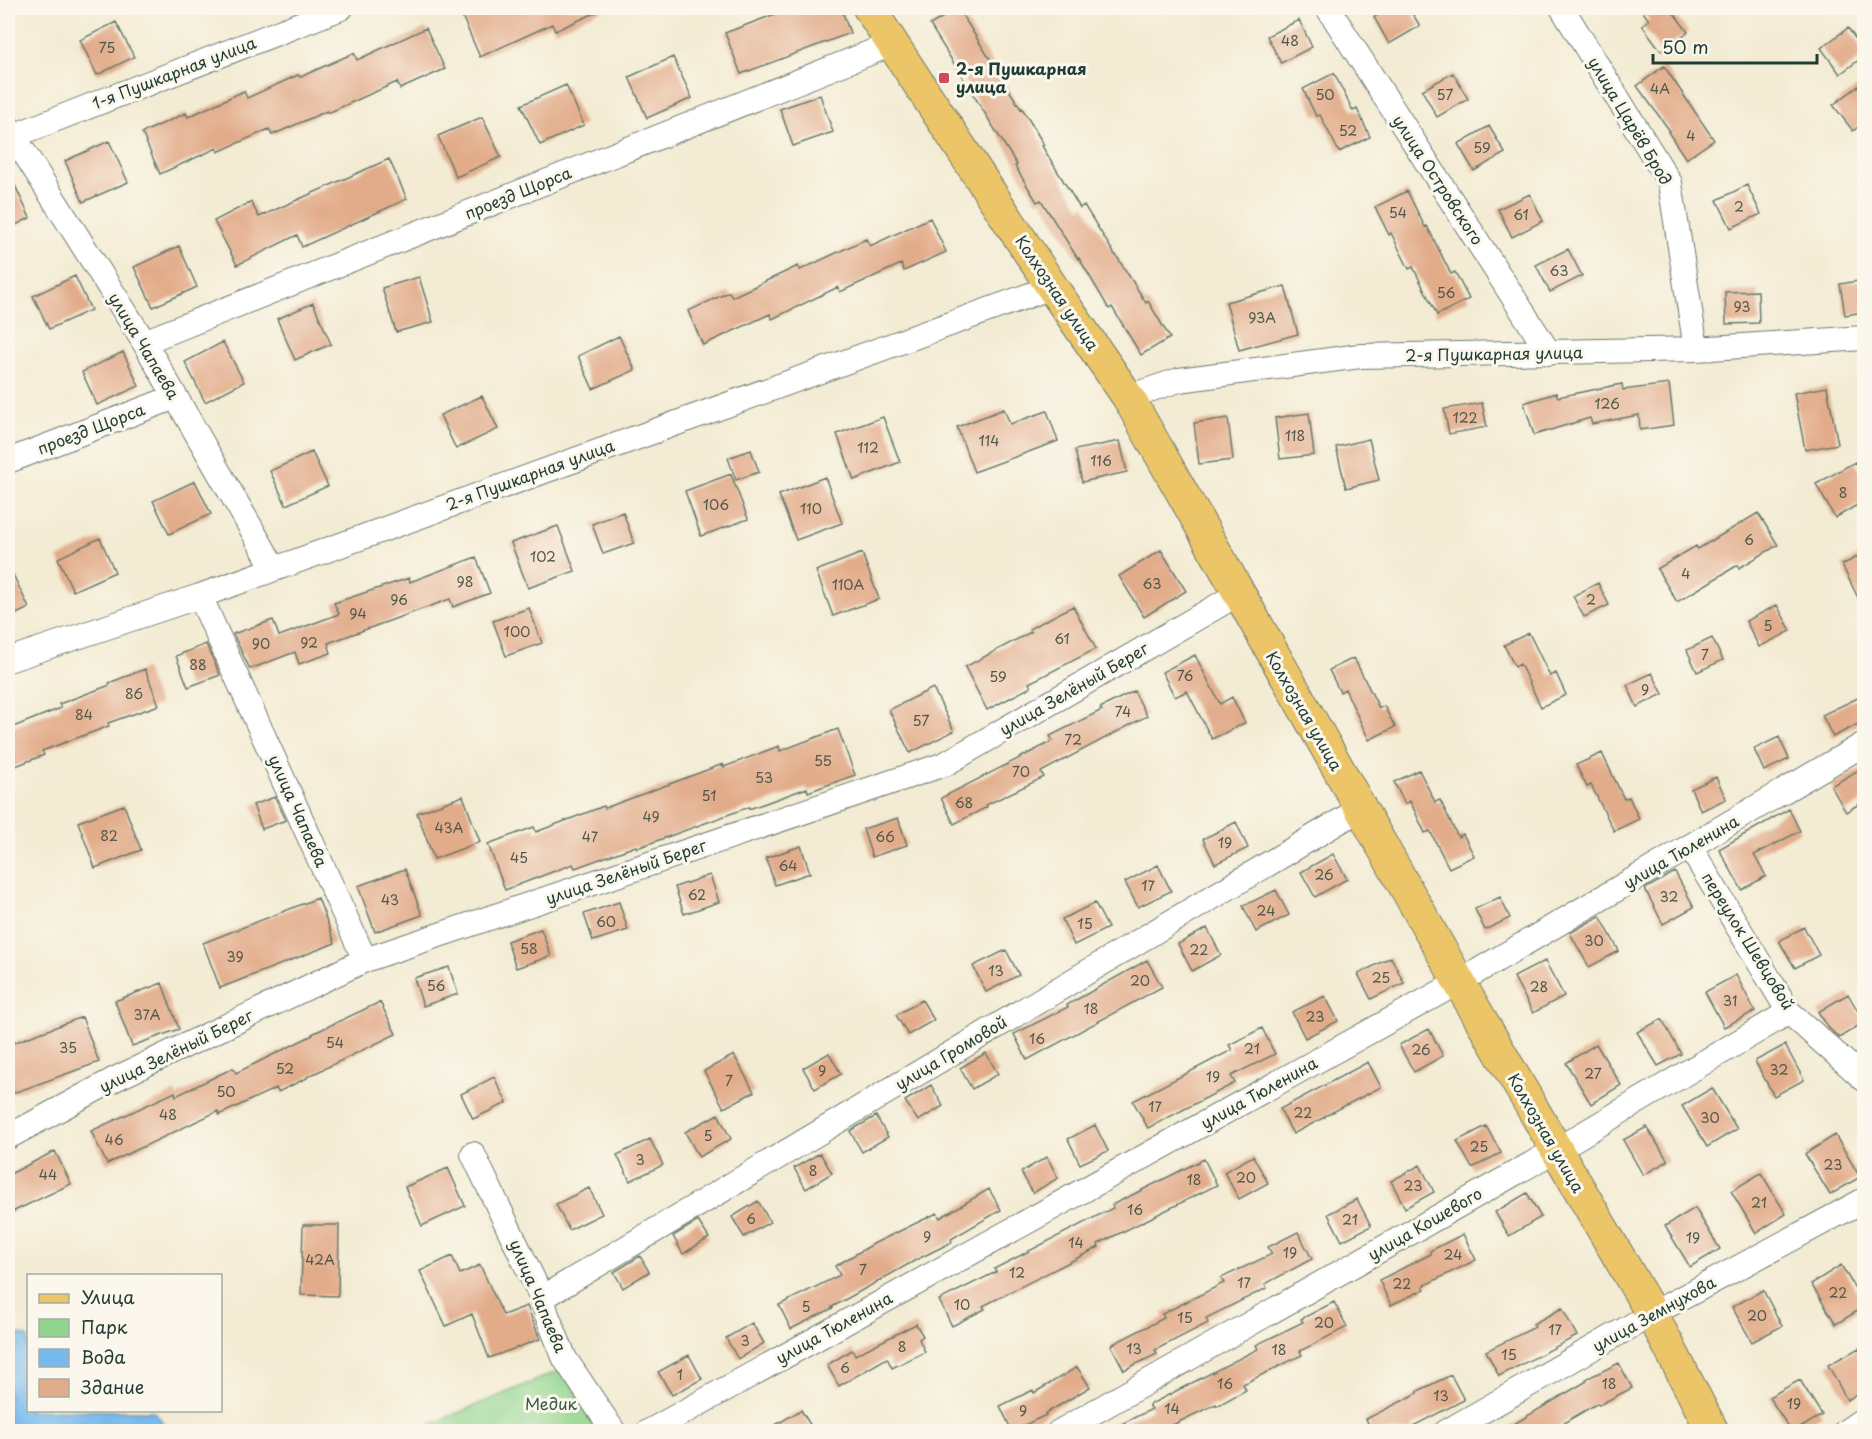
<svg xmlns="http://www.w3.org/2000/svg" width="1872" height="1439" viewBox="0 0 1872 1439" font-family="'Playpen Sans',sans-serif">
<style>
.green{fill:#90d48d;stroke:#588860;stroke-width:1.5}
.water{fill:#77baed;stroke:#4b7c90;stroke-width:1.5}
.building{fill:#e2ac8a}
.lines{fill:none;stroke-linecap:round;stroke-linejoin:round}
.minor-casing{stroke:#697a6c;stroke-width:26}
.major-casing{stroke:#697a6c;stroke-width:34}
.minor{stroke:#fff;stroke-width:24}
.major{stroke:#edc569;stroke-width:32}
.poi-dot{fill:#d1495b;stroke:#fbf7ec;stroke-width:2}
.labels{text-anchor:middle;stroke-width:6;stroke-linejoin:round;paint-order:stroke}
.number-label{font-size:14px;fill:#50594a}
.poi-label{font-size:16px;font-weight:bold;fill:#1f3d34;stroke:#fbf7ec;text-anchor:start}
.street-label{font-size:16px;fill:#1f3d34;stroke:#fbf7ec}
.park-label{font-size:16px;fill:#365b46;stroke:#fbf7ec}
</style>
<rect width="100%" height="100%" fill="#fbf7ec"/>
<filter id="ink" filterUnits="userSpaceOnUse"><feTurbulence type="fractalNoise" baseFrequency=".0167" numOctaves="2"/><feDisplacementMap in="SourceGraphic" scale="12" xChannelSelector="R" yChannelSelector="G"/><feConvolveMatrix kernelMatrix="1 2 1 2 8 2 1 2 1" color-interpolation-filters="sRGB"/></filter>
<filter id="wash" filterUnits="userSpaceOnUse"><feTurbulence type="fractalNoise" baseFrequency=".008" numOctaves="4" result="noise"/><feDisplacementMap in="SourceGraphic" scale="24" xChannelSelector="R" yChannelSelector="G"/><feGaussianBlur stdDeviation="1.35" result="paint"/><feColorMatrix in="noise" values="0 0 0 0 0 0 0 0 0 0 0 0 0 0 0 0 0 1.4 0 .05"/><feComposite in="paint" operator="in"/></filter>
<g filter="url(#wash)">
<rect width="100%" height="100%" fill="#f3ebd3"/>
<!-- green -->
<path class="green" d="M563 1369 598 1431 412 1432Z"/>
<!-- water -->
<path class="water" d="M8 1331 28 1337V1410L153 1411 171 1431H8Z"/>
<g id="blocks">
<!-- building -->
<path class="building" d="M481 8H606L555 31 552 24 480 57 462 16Z
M791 8H841L850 33 741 74 725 33Z
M958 8 1021 109 1022 108 1044 145 1042 146 1080 208 1084 205 1115 255H1116L1146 303 1148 301 1170 338 1141 355 1112 307 1109 309 1079 258 1078 259 1041 200 1037 202 1015 166 1017 165 930 25Z
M1391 8H1409L1420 26 1389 44 1374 17Z
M1640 8H1670L1688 32 1661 51 1642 25 1649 20Z
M1299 20 1312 47 1281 63 1267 36Z
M116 22 134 57 97 75 80 40Z
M426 28 445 69 400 89 397 82 328 113 327 111 272 135 269 129 218 152 217 148 160 174 142 133 186 113 188 117 244 91 247 98 298 75 300 77 354 53 357 60Z
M1848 28 1864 51V56L1840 74 1821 48Z
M673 57 692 98 647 118 629 77Z
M1664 66 1714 140 1686 159 1668 132 1670 131 1637 86Z
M1334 73 1353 111 1357 109 1370 137 1339 152 1320 115 1316 116 1303 89Z
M1453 73 1468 99 1437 117 1422 90Z
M1864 82V122L1853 131 1833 105Z
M566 85 584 125 540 145 521 105Z
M820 95 833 132 793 146 780 109Z
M482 117 501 157 456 177 438 136Z
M1489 126 1505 153 1474 171 1458 144Z
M109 141 128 182 83 202 65 161Z
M389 159 407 199 302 247 297 235 237 265 214 221 251 202 259 217Z
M8 170 30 218 8 229Z
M1747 185 1761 214 1731 228 1717 200Z
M1407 191 1425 227 1427 226 1451 274 1455 272 1469 299 1437 315 1413 267 1409 269 1391 233 1389 235 1375 207Z
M1530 194 1543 221 1512 237 1498 209Z
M930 218 946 252 904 271 901 264 840 292 838 287 772 319 770 314 703 345 688 311 729 292 732 297 798 266 800 270 866 239 870 246Z
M179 246 197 287 153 307 134 267Z
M1568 249 1582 276 1550 292 1536 265Z
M75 276 91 310 49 329 33 296Z
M419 277 433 322 396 332 382 288Z
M1864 280V312L1845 315 1840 284Z
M1285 286 1298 334 1239 350 1226 302Z
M1758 291 1759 323 1726 324 1725 292Z
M313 303 331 344 295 360 277 319Z
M619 336 635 370 593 389 578 356Z
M223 342 244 382 205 402 185 362Z
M123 352 139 386 97 405 82 372Z
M1622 384 1623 390 1669 384 1674 425 1640 430 1639 415 1592 424 1590 418 1534 435 1524 403 1556 393 1558 397Z
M1827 387 1838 444 1805 450 1794 393Z
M482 396 498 429 456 449 440 415Z
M1482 403 1487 427 1449 434 1444 409Z
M1004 409 1010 424 1047 411 1058 441 974 472 957 427Z
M1309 413 1314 455 1280 459 1275 418Z
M883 417 900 462 854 480 837 434Z
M1228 418 1233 460 1199 464 1194 423Z
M1369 439 1379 480 1346 488 1336 447Z
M1120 441 1127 472 1082 482 1075 450Z
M751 450 759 472 736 480 728 458Z
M312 452 328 486 286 505 270 471Z
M1855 462 1864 479V501L1835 518 1816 484Z
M731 474 748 519 701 536 685 491Z
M825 477 842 523 796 540 779 495Z
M195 481 211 514 169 534 153 501Z
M623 512 634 543 603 554 592 524Z
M1758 513 1778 545 1739 568 1738 565 1677 602 1657 569 1696 546 1698 549Z
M558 526 575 571 528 588 511 543Z
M100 538 115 572 73 591 58 558Z
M1161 550 1186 591 1144 617 1119 576Z
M862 553 879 599 833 616 816 571Z
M1864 553V610L1842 565Z
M476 557 490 593 453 607 450 599 328 643 331 653 299 664 295 652 250 669 233 634 273 620 279 636 339 614 334 603 409 578 410 582Z
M8 564 29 608 8 618Z
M1598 583 1609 605 1584 617 1573 596Z
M1777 605 1791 631 1759 647 1746 621Z
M1073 606 1096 649 1029 683 1031 687 987 710 965 667 1031 632 1029 629Z
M529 608 542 643 506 656 493 621Z
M1529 633 1550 676 1556 673 1566 695 1541 707 1520 664 1515 667 1504 645Z
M1712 638 1723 660 1697 672 1687 650Z
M206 644 220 675 188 687 176 656Z
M1195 655 1220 704 1232 697 1245 723 1212 739 1187 691 1175 697 1162 672Z
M1354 658 1379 708 1384 706 1395 727 1369 740 1345 689 1340 692 1329 670Z
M145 669 159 705 108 723 109 726 42 751 44 755 8 769V729L61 708 59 704 110 685 109 683Z
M1652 673 1663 694 1637 707 1627 685Z
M933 688 954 731 910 753 889 710Z
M1134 691 1147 716 1041 772 1044 777 986 805 987 807 954 824 941 798 1053 741 1050 736 1102 710 1100 708Z
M1864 695V721L1833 737 1822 715Z
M838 729 855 775 808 792 807 788 749 809V807L637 848 636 846 575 868 573 864 505 890 488 844 534 827 536 832 604 806 605 808 723 764 724 767 779 746 780 751Z
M1779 737 1789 759 1764 771 1754 749Z
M1602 753 1624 799 1629 797 1639 819 1614 831 1591 785 1587 787 1576 765Z
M1864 767V801L1846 812 1831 786Z
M1419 770 1435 802 1440 800 1458 837 1463 834 1474 856 1449 868 1430 831 1425 833 1410 801 1405 804 1394 782Z
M1716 777 1726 799 1701 811 1691 789Z
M463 796 480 842 434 859 417 813Z
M275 797 286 820 262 829 253 805Z
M124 805 141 850 95 868 78 822Z
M1789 809 1800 831 1754 855 1766 876 1742 890 1719 849Z
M898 818 907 845 872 857 863 829Z
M1236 822 1248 848 1215 864 1203 839Z
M801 846 810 873 775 885 766 858Z
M1333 854 1347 879 1315 897 1301 872Z
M1158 865 1171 891 1138 907 1125 882Z
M405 869 422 915 375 932 358 886Z
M1675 872 1694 907 1663 924 1645 889Z
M710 875 719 902 684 914 675 887Z
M1276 890 1289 915 1256 932 1243 906Z
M1500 897 1510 918 1485 930 1475 909Z
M318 898 335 943 220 988 203 943Z
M619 902 628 930 593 941 584 914Z
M1095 903 1108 928 1074 945 1062 919Z
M1600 916 1619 951 1589 967 1570 933Z
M1804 927 1819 955 1795 968 1779 941Z
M1207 928 1221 955 1192 971 1178 944Z
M541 929 551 956 516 968 507 941Z
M1006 950 1019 975 986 992 973 966Z
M1391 957 1404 983 1371 999 1358 974Z
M1147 960 1162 987 1027 1060 1014 1034 1068 1007 1067 1005Z
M1545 961 1564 996 1533 1013 1514 977Z
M449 967 458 994 423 1006 414 978Z
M1736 975 1755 1011 1724 1027 1705 992Z
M162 983 179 1029 132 1046 115 1001Z
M1848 994 1864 1022 1839 1038 1829 1028 1818 1012Z
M1325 996 1338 1021 1305 1038 1292 1012Z
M922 1000 934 1020 908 1035 896 1015Z
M380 1002 396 1034 307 1077V1078L278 1092 276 1088 219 1115 218 1111 107 1164 91 1131 175 1092 176 1096 233 1068 236 1073 313 1035 312 1034Z
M82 1017 99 1062 8 1095V1045Z
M1662 1019 1681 1054 1658 1066 1637 1032Z
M1262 1028 1275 1054 1231 1076 1235 1083 1148 1128 1133 1101 1232 1050 1229 1045Z
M1429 1029 1443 1056 1414 1072 1399 1045Z
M1596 1044 1621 1085 1591 1104 1566 1063Z
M1785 1045 1804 1080 1774 1096 1755 1061Z
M829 1053 841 1074 815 1089 803 1068Z
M986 1053 998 1074 972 1089 960 1068Z
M734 1055 754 1092 724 1108 704 1071Z
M1368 1062 1381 1087 1325 1116V1117L1293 1134 1280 1109Z
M494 1077 507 1103 473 1119 461 1094Z
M931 1085 943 1106 918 1121 905 1101Z
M1712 1088 1737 1129 1707 1147 1682 1106Z
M718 1114 731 1139 699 1157 685 1132Z
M876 1116 888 1137 862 1152 850 1131Z
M1095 1125 1108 1151 1080 1164 1068 1139Z
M1486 1126 1501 1153 1472 1168 1457 1141Z
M1647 1127 1668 1161 1643 1175 1623 1140Z
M1835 1135 1860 1177 1830 1195 1805 1154Z
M650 1139 663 1165 630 1181 617 1155Z
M55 1151 71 1184 8 1214V1175Z
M820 1153 832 1173 806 1189 794 1168Z
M1253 1156 1268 1183 1239 1199 1224 1172Z
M1047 1157 1058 1178 1033 1193 1021 1172Z
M1204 1159 1217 1185 1098 1244 1099 1247 983 1306 985 1309 952 1326 939 1300 996 1272 994 1269 1113 1208 1112 1205Z
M1420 1165 1434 1192 1405 1208 1391 1181Z
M448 1168 465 1206 422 1226 405 1187Z
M1761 1173 1786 1214 1756 1233 1731 1191Z
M589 1188 602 1214 569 1230 556 1204Z
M989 1189 1001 1210 951 1239 952 1242 916 1260 832 1307 833 1308 791 1329 779 1305 840 1275 835 1266 875 1243 937 1213 940 1218Z
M1527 1193 1541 1217 1509 1236 1495 1212Z
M1357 1199 1371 1226 1342 1241 1328 1214Z
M758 1201 770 1222 744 1237 732 1217Z
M1695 1208 1720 1249 1690 1267 1665 1226Z
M698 1221 709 1238 683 1254 673 1236Z
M303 1225H339L338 1296 301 1295Z
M1298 1232 1312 1259 1265 1284 1267 1288 1206 1318 1208 1323 1155 1350 1157 1354 1124 1370 1111 1345 1164 1318 1162 1314 1224 1283 1221 1278 1272 1254 1268 1247Z
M1463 1234 1476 1260 1423 1286 1425 1289 1391 1305 1379 1280 1431 1254 1430 1251Z
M452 1256 460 1274 480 1265 503 1315 527 1306 540 1339 489 1358 472 1314 446 1326 420 1271Z
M640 1256 649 1272 623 1288 614 1272Z
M1841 1265 1864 1303V1307L1836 1324 1811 1284Z
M1763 1290 1782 1326 1752 1342 1732 1307Z
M1334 1302 1347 1327 1300 1351 1302 1355 1243 1384 1246 1390 1217 1406 1216 1404 1160 1431H1107L1152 1409 1149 1405 1258 1349 1256 1345 1303 1322 1301 1319Z
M1562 1308 1577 1336 1499 1376 1486 1351 1535 1327 1533 1324Z
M752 1323 764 1343 738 1359 726 1338Z
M916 1324 923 1336 919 1339 925 1352 892 1368 887 1358 839 1386 827 1365 852 1350 855 1355Z
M1859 1348 1864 1359V1391L1847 1400 1828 1365Z
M689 1355 702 1379 672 1395 658 1372Z
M1619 1363 1632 1388 1599 1405 1598 1403 1550 1431H1502L1587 1381 1586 1379Z
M1077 1367 1090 1387 1045 1414 1046 1415 1012 1431 1000 1406 1033 1390 1034 1393Z
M1451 1375 1464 1400 1411 1427 1413 1431H1372L1366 1419 1418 1393V1391Z
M1800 1380 1822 1415 1795 1431H1791L1769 1397Z
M801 1410 814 1431H765Z"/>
</g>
</g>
<g filter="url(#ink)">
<use href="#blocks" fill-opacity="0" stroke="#697a6c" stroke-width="1.5"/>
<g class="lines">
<!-- minor casing -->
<g class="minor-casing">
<path id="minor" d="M1328 8 1549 353
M1562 8 1670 183 1696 349
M8 127 144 342 274 568
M8 138 341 8
M144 342 892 44
M1128 397 1179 380 1360 356 1696 349 1864 338
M8 461 175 397
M200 596 365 960
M8 660 200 596 1052 287
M1690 847 1789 1012 1864 1079
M8 1137 115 1079 365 960 945 764 1238 594
M473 1154 542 1298 547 1315 565 1359 614 1432
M542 1298 1360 809
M648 1432 1459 982 1864 744
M1059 1432 1556 1150 1789 1012
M1446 1432 1652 1314 1864 1200
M1845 1432 1864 1419"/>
</g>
<!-- major casing -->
<g class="major-casing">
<path id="major" d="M869 8 1052 287 1128 397 1459 982 1652 1314 1713 1432"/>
</g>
<!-- minor -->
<use href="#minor" class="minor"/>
<!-- major -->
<use href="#major" class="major"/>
</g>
</g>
<!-- markers -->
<rect class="poi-dot" x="938" y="72" width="12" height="12" rx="3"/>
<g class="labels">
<!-- number labels -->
<g class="number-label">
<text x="1290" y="46">48</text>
<text x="107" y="53">75</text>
<text x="1660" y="94">4А</text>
<text x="1325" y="100">50</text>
<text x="1445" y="100">57</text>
<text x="1348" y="136">52</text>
<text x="1691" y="141">4</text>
<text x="1482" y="153">59</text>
<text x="1739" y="212">2</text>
<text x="1398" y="218">54</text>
<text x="1521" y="220">61</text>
<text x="1559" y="276">63</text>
<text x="1446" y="298">56</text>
<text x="1742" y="312">93</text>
<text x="1262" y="323">93А</text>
<text x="1607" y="409">126</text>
<text x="1465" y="423">122</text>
<text x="1295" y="441">118</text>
<text x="989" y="446">114</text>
<text x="868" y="453">112</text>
<text x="1101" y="466">116</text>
<text x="1843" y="498">8</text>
<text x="716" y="510">106</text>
<text x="811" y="514">110</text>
<text x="1749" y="545">6</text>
<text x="543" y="562">102</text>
<text x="1686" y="579">4</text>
<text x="465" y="587">98</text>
<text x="1152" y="589">63</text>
<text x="848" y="590">110А</text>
<text x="399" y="605">96</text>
<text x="1591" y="605">2</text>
<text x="358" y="619">94</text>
<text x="1768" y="631">5</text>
<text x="517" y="637">100</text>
<text x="1062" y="644">61</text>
<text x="309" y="648">92</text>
<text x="261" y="649">90</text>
<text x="1705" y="660">7</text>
<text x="198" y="670">88</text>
<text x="1185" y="681">76</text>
<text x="998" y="682">59</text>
<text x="1645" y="695">9</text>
<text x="134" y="699">86</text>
<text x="1123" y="717">74</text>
<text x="84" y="720">84</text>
<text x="921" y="726">57</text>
<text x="1073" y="745">72</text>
<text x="823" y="766">55</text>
<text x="1021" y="777">70</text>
<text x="764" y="783">53</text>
<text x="709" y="801">51</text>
<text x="964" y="808">68</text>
<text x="651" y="822">49</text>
<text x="449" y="833">43А</text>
<text x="109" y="841">82</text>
<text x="590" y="842">47</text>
<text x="885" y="842">66</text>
<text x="1225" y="848">19</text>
<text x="519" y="863">45</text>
<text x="788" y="871">64</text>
<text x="1324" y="880">26</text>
<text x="1148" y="891">17</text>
<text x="697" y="900">62</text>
<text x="1669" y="902">32</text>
<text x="390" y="905">43</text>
<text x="1266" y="916">24</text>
<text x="606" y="927">60</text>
<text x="1085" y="929">15</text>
<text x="1594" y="946">30</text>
<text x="529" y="954">58</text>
<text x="1199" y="955">22</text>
<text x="235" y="962">39</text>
<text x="996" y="976">13</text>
<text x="1381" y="983">25</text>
<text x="1140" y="986">20</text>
<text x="436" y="991">56</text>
<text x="1539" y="992">28</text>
<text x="1730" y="1006">31</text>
<text x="1091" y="1014">18</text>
<text x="147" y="1020">37А</text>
<text x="1315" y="1022">23</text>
<text x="1037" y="1044">16</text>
<text x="335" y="1048">54</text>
<text x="68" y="1053">35</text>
<text x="1252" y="1054">21</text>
<text x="1421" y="1055">26</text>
<text x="285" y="1074">52</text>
<text x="1779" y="1075">32</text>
<text x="822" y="1076">9</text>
<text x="1593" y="1079">27</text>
<text x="1213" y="1082">19</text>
<text x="729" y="1086">7</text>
<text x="226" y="1097">50</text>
<text x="1155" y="1112">17</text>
<text x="1303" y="1118">22</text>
<text x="168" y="1120">48</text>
<text x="1710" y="1123">30</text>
<text x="708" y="1141">5</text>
<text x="114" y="1145">46</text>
<text x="1479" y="1152">25</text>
<text x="640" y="1165">3</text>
<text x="1833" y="1170">23</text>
<text x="813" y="1176">8</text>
<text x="48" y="1180">44</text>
<text x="1246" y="1183">20</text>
<text x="1194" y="1185">18</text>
<text x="1413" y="1191">23</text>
<text x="1759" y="1208">21</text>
<text x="1135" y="1215">16</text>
<text x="751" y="1224">6</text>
<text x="1350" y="1225">21</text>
<text x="927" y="1242">9</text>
<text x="1693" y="1243">19</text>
<text x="1076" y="1248">14</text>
<text x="1290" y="1258">19</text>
<text x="1453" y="1260">24</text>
<text x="320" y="1265">42А</text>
<text x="863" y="1275">7</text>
<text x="1017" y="1278">12</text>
<text x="1244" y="1288">17</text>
<text x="1402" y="1289">22</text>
<text x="1838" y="1298">22</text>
<text x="962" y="1310">10</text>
<text x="806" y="1312">5</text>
<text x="1757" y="1321">20</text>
<text x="1185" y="1323">15</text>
<text x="1324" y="1328">20</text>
<text x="1555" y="1335">17</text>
<text x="745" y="1346">3</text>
<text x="902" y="1352">8</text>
<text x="1134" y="1354">13</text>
<text x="1279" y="1355">18</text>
<text x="1509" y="1360">15</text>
<text x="845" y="1373">6</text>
<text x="680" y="1380">1</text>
<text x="1225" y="1389">16</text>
<text x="1609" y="1389">18</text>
<text x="1441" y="1401">13</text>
<text x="1794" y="1409">19</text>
<text x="1172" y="1414">14</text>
<text x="1023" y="1416">9</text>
</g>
<!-- poi labels -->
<g class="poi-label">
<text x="956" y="75">2-я Пушкарная<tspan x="956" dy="18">улица</tspan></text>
</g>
<!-- street labels -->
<g class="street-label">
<text transform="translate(174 73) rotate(-21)" y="6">1-я Пушкарная улица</text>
<text transform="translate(1630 121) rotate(59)" y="6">улица Царёв Брод</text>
<text transform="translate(1438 180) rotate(57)" y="6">улица Островского</text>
<text transform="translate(518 193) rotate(-22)" y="6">проезд Щорса</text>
<text transform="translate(1057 293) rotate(56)" y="6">Колхозная улица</text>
<text transform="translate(144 346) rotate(59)" y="6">улица Чапаева</text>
<text transform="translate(1494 354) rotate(-1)" y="6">2-я Пушкарная улица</text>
<text transform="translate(91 429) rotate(-21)" y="6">проезд Щорса</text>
<text transform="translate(530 475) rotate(-20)" y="6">2-я Пушкарная улица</text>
<text transform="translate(1074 689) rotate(-30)" y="6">улица Зелёный Берег</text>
<text transform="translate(1304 711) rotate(60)" y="6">Колхозная улица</text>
<text transform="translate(298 811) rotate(66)" y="6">улица Чапаева</text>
<text transform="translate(1681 852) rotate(-30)" y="6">улица Тюленина</text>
<text transform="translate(626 872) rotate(-19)" y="6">улица Зелёный Берег</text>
<text transform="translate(1748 941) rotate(58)" y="6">переулок Шевцовой</text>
<text transform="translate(176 1051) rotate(-26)" y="6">улица Зелёный Берег</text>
<text transform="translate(951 1053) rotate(-31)" y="6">улица Громовой</text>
<text transform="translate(1259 1093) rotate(-29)" y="6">улица Тюленина</text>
<text transform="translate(1546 1133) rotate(60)" y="6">Колхозная улица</text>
<text transform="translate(1425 1224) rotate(-30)" y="6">улица Кошевого</text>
<text transform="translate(538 1296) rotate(67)" y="6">улица Чапаева</text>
<text transform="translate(1654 1314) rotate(-29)" y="6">улица Земнухова</text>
<text transform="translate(834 1328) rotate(-29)" y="6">улица Тюленина</text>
</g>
<!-- park labels -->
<g class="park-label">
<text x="551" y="1410">Медик</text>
</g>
</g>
<!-- margin -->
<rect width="1872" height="1439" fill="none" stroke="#fbf7ec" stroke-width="30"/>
<!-- legend -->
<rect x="27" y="1274" width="195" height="138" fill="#fbf7ec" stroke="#a3ada2" stroke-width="1.5"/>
<rect x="39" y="1294" width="30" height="9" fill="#edc569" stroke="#a3ada2" stroke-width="1.5"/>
<text x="81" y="1304" font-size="18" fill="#1f3d34">Улица</text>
<rect x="39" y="1319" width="30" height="18" fill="#90d48d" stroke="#a3ada2" stroke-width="1.5"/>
<text x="81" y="1334" font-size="18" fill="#1f3d34">Парк</text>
<rect x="39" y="1349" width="30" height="18" fill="#77baed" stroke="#a3ada2" stroke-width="1.5"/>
<text x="81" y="1364" font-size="18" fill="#1f3d34">Вода</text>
<rect x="39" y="1379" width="30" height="18" fill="#e2ac8a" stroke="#a3ada2" stroke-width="1.5"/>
<text x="81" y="1394" font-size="18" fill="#1f3d34">Здание</text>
<!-- scale -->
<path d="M1653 54v9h164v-9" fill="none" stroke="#1f3d34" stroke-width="3"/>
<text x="1662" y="54" font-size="18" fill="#1f3d34" stroke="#fbf7ec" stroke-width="4.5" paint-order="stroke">50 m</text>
</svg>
